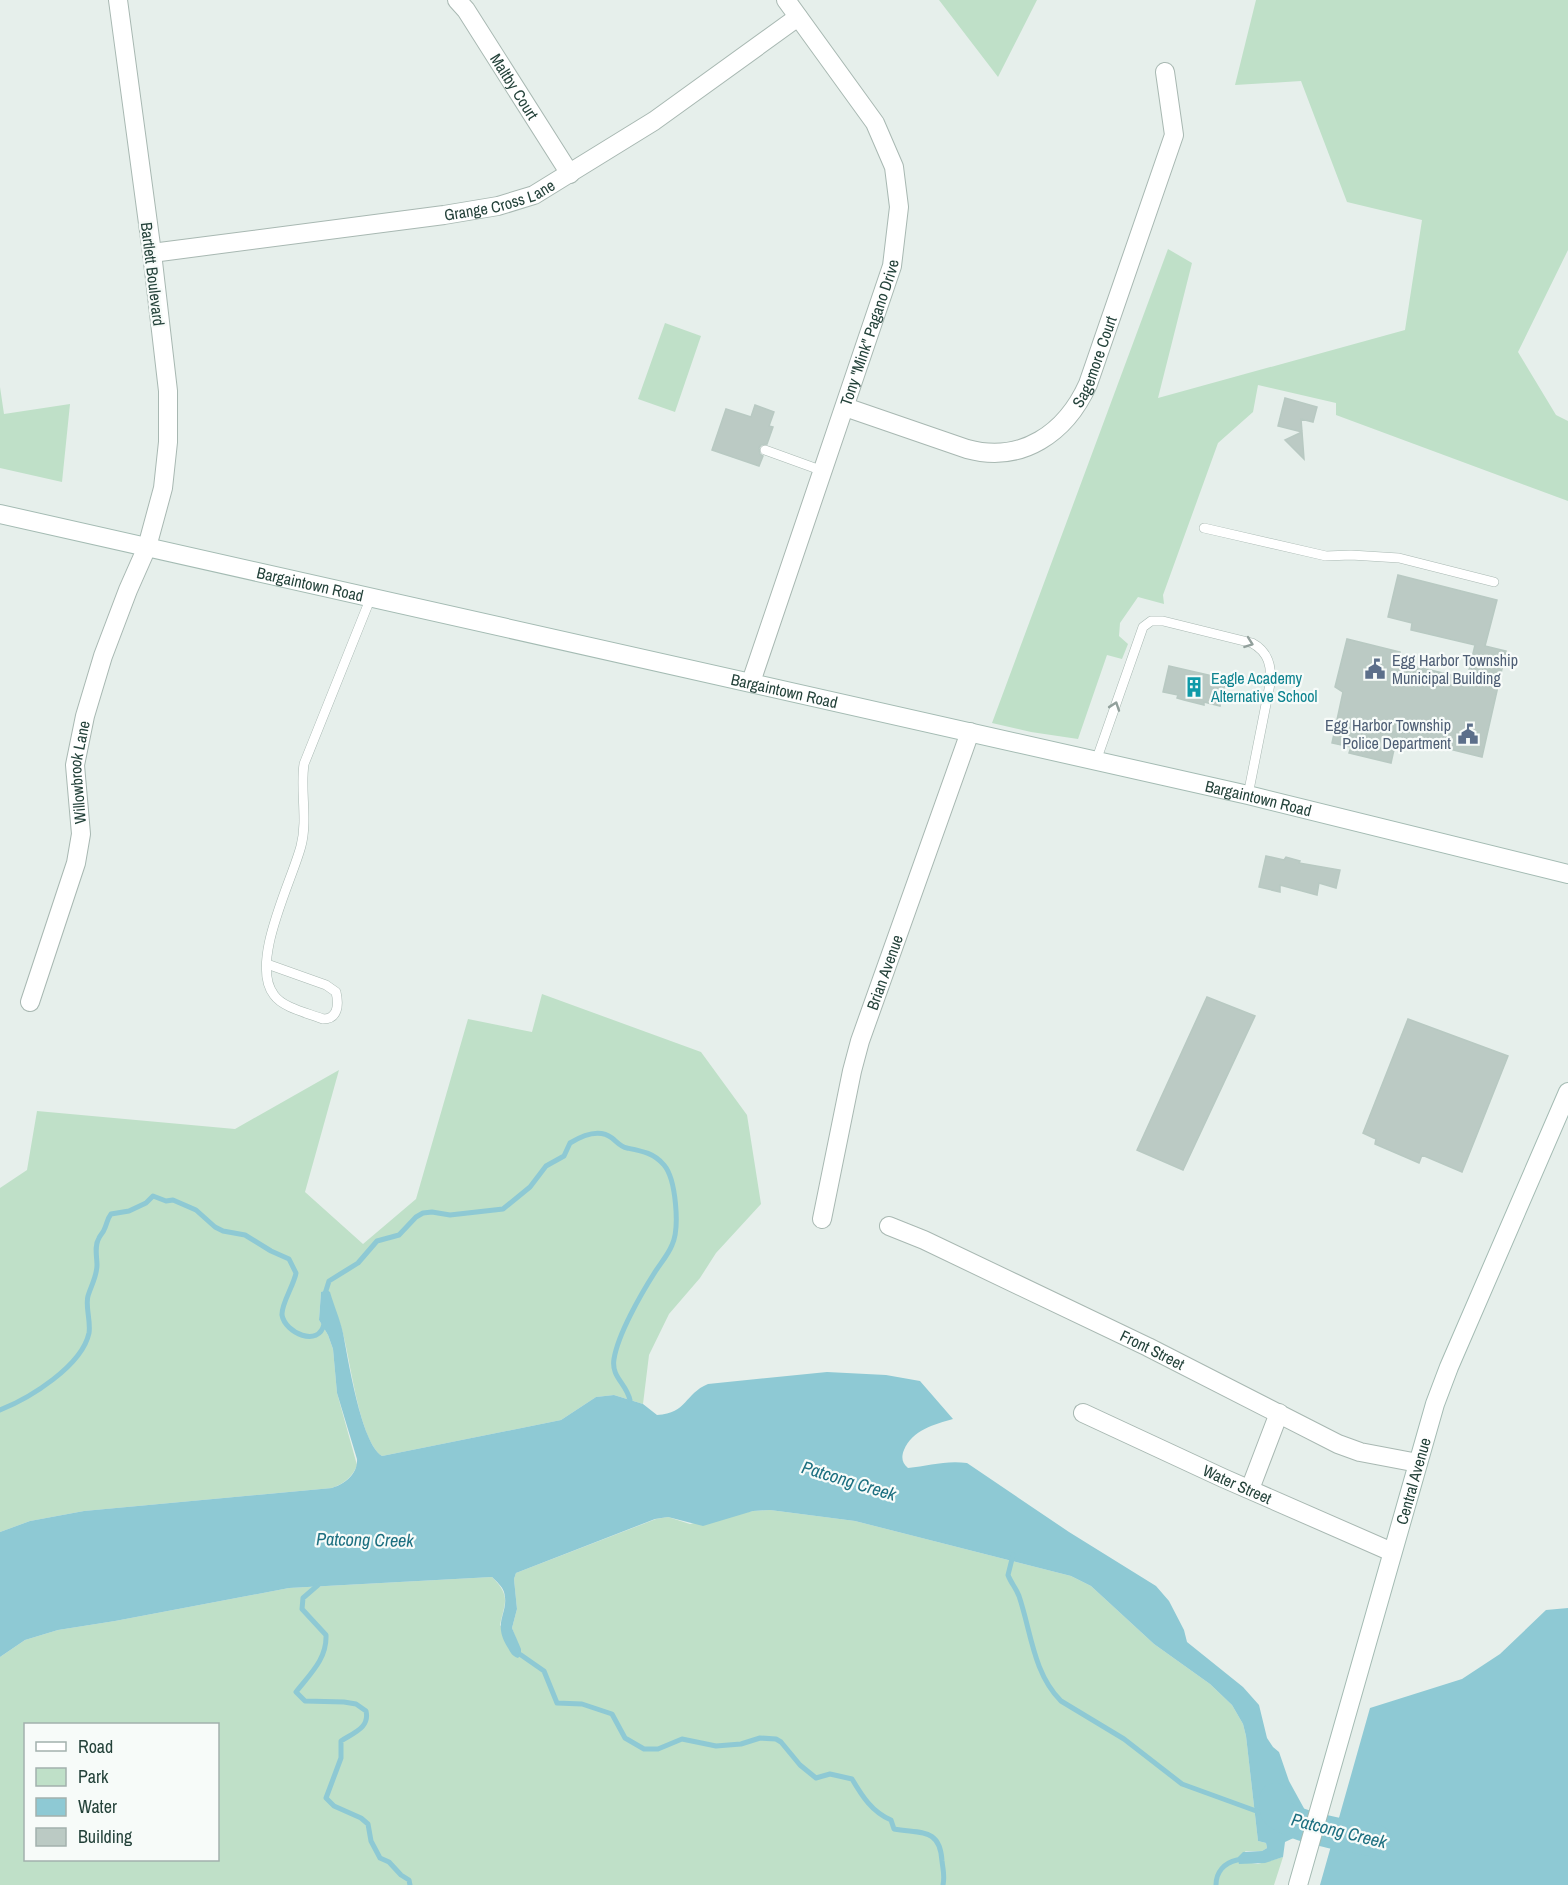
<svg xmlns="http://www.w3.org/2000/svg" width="1568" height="1885" viewBox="0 0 1568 1885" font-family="'Archivo Narrow',sans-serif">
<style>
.green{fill:#bfe0c8;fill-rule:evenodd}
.water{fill:#8ec9d4}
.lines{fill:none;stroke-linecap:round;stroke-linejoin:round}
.stream{stroke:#8ec9d4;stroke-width:5}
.river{stroke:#8ec9d4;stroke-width:32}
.building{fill:#bbcac4;stroke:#b8c9c2;stroke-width:1.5}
.lane-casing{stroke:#a8b8b2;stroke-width:10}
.street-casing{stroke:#a8b8b2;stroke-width:20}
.secondary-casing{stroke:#a4bbb3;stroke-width:20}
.lane{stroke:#fff;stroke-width:9}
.street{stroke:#fff;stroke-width:18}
.secondary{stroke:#fff;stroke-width:18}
.oneway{stroke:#92a09c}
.labels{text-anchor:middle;stroke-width:4.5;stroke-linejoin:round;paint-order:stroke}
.street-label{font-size:16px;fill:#24423a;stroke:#f7fbf9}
.service-label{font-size:16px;fill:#4e5e75;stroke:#f7fbf9;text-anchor:start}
.culture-label{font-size:16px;fill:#0d838f;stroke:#f7fbf9;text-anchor:start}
.water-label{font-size:18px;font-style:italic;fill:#1c6f80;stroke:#f7fbf9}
</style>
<rect width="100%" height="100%" fill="#e6efeb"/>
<!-- green -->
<path class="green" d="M939 0H1037L998 77Z
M1256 0H1568V250L1518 352 1556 415 1568 421V501L1336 415V403L1258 385 1253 412 1218 443 1163 595 1164 604 1138 597 1120 623 1119 636 1128 644 1122 659 1107 655 1078 739 1031 732 992 723 1168 249 1192 263 1158 398 1405 330 1422 220 1347 202 1301 81 1235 85Z
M665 323 701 336 675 412 638 399Z
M0 387 4 414 70 404 62 482 0 468Z
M542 994 701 1052 747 1115 761 1204 716 1253 700 1278 669 1314 649 1355 643 1404 614 1395 596 1397 561 1420 382 1456C359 1441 350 1356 342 1330 338 1316 332 1303 327 1291L321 1292 319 1320 328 1335 333 1349 337 1393 357 1465C353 1477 343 1484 332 1488L84 1511 30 1521 0 1532V1188L27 1170 37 1111 235 1129 339 1070 305 1192 363 1244 416 1199 468 1019 532 1032Z
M770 1510 855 1521 1071 1576 1091 1586 1154 1644 1210 1684 1232 1705 1243 1724 1246 1736 1258 1841 1266 1843 1267 1848 1262 1851H1245L1251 1863 1258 1864 1283 1857 1274 1885H0V1657L25 1640 58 1630 115 1621 289 1588 492 1577C511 1596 505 1602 500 1625L521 1652 512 1628 517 1609 514 1579 516 1573 656 1519 668 1517 690 1524 753 1511ZM26 1724H218V1860H26Z"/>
<!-- water -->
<path class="water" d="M327 1290 330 1292C334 1306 340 1319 343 1333 348 1358 361 1443 382 1456L561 1420 596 1397 614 1395 643 1404 657 1415C688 1413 684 1394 708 1384L827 1372 886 1375 920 1381 953 1419C935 1424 912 1430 904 1450 901 1457 902 1463 908 1468 928 1466 946 1460 967 1463L1069 1532 1156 1586 1169 1601 1184 1630 1187 1642 1243 1687 1259 1705 1267 1738 1273 1747 1279 1752 1289 1781 1306 1812 1300 1835 1285 1842 1283 1857 1265 1863 1239 1864 1237 1858 1243 1852 1262 1851 1267 1848 1266 1843 1258 1841 1246 1736 1243 1724 1232 1705 1210 1684 1154 1644 1091 1586 1071 1576 855 1521 770 1510 753 1511 703 1526 668 1517 655 1519 516 1573 514 1579 517 1609 512 1628 521 1649V1655L518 1658C512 1656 511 1653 508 1648 491 1621 510 1614 504 1592 502 1586 497 1582 492 1577L289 1588 115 1621 58 1630 25 1640 0 1657V1532L30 1521 84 1511 332 1488C345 1484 358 1474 357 1459L337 1393 333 1349 328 1335 319 1320 321 1292Z
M1568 1608V1885H1320L1370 1708 1462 1679 1500 1654 1546 1610Z"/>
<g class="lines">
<!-- stream -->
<path class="stream" d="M324 1297 329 1281 358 1263 377 1241 399 1235 416 1217 423 1213 432 1212 450 1215 503 1209 530 1187 546 1166 564 1156 570 1143C583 1135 599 1128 612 1138 617 1142 621 1147 627 1148 642 1151 654 1153 664 1165 676 1179 680 1228 672 1245 668 1255 660 1264 655 1272 641 1294 618 1334 614 1359 611 1377 626 1383 630 1400
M0 1410C30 1398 82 1366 89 1333 91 1321 85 1306 88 1296 91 1286 97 1276 97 1265 97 1257 94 1246 99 1238 100 1235 103 1233 104 1230 107 1224 107 1219 111 1214L129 1211 146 1203 153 1196 166 1201 173 1200 196 1210 215 1227 223 1231 245 1235 271 1251 289 1259 296 1273C294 1285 281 1304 282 1315 285 1333 319 1348 324 1324
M1013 1555 1008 1575C1011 1583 1016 1588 1019 1596 1031 1631 1033 1673 1061 1701L1124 1739 1182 1784 1259 1812
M318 1585 303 1598 302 1609 326 1635C327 1659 310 1674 296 1692L305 1701 344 1702 356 1704 366 1711C370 1728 353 1733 341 1741V1758L326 1798 334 1806 361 1818 368 1824 371 1841 380 1858 389 1862 401 1875 409 1880 410 1885
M521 1655 544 1671 557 1703 582 1704 612 1714 625 1738 644 1749H658L682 1739 716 1746 741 1744 760 1738 776 1739 781 1742 800 1765 816 1778 830 1774 852 1779C862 1796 872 1812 891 1820L894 1829C920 1834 940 1827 942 1861 943 1870 945 1876 943 1885
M1216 1885C1216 1872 1224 1863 1237 1860"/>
<!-- river -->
<path class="river" d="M1275 1799 1276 1811C1291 1828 1352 1836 1376 1841"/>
</g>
<!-- building -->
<path class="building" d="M1285 398 1317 407 1313 422 1301 419 1302 432 1278 426Z
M755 405 774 412 769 426 773 427 767 444 761 445 759 448 760 454 763 456 759 466 712 450 726 409 751 417Z
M1302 432 1304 459 1285 440Z
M1398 575 1497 600 1485 646 1506 651 1482 757 1397 736 1391 763 1349 753 1351 747 1332 743 1343 692 1335 687 1347 639 1400 652 1398 662 1467 679 1475 645 1411 630 1412 623 1388 617Z
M1169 666 1226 679 1220 706 1204 702V705L1184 700 1177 698 1178 695 1163 692Z
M1266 856 1284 860 1286 857 1300 861 1299 863 1340 870 1336 888 1319 883 1317 895 1280 885V892L1259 887Z
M1207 997 1255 1016 1183 1170 1137 1150Z
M1408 1019 1508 1056 1462 1172 1422 1155 1419 1163 1375 1144 1376 1139 1363 1133Z"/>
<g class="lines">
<!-- lane casing -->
<g class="lane-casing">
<path id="lane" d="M765 450 823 471
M1204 528 1326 556 1351 555 1399 558 1494 582
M1096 761 1143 627 1151 621H1163L1252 643C1269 652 1272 667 1270 684L1248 795
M267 964 326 985 336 992C339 1005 338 1019 323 1019 308 1013 283 1008 274 995 249 963 292 881 301 846 308 819 300 791 304 764L371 597"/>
</g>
<!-- street casing -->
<g class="street-casing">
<g id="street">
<path id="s1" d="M457 0 466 10 570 174"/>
<path id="s2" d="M152 253 444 215 498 206 534 195 654 121 798 17"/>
<path id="s3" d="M845 407 967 449C1022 464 1066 433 1088 384L1174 135 1165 72"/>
<path id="s4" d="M751 682 892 266 899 207 894 167 875 123 786 0"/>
<path id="s5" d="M30 1002 76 863 81 834 75 765 85 716 103 656 128 590 147 547 163 488 168 442V391L152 253 118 0"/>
<path id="s6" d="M822 1219 852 1071 860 1041 970 732"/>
<path id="s7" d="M889 1226 924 1240 1148 1347 1338 1444 1360 1452 1418 1463"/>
<path id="s8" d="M1083 1413 1223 1478 1392 1552"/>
<path d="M1250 1489 1279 1413"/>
</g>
</g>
<!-- secondary casing -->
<g class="secondary-casing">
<g id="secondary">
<path id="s9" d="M0 514 1248 795 1568 874"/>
<path id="s10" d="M1298 1885 1435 1404 1449 1367 1568 1092"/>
</g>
</g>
<!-- lane -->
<use href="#lane" class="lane"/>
<!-- street -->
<use href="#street" class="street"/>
<!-- secondary -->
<use href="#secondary" class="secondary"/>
</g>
<!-- one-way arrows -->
<defs><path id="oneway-chevron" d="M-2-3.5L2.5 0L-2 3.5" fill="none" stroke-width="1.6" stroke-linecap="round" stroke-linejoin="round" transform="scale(1.5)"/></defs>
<g class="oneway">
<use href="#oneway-chevron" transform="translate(1249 643) rotate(20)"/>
<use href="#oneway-chevron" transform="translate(1115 706) rotate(-71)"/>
</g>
<!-- icons -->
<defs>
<g id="civic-bare" transform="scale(1.62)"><path d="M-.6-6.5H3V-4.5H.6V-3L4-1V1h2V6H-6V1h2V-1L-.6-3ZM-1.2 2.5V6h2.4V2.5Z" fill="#5c6f8a" stroke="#f7fbf9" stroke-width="2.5" paint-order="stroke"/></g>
<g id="building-bare" transform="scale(1.62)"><path d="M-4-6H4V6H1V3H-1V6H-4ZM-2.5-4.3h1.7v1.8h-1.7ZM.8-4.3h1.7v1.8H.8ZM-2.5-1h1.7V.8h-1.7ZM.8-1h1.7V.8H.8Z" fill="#0f9aa8" stroke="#f7fbf9" stroke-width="2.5" paint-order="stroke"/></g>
</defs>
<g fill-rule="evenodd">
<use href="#civic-bare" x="1375" y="669"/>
<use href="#building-bare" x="1194" y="687"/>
<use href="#civic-bare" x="1468" y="734"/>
</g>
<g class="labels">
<!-- street labels -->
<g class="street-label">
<text dy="6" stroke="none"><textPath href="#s1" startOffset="104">Maltby Court</textPath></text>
<text dy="6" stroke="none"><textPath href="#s2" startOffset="352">Grange Cross Lane</textPath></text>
<text transform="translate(153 274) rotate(83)" y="6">Bartlett Boulevard</text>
<text dy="6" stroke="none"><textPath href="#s4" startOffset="369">Tony "Mink" Pagano Drive</textPath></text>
<text dy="6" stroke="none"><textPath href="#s3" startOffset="303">Sagemore Court</textPath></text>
<text dy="6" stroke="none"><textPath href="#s9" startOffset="318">Bargaintown Road</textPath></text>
<text dy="6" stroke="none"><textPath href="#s9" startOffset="804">Bargaintown Road</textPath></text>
<text dy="6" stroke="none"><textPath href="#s5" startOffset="238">Willowbrook Lane</textPath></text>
<text dy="6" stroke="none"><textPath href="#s9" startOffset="1290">Bargaintown Road</textPath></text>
<text dy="6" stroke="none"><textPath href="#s6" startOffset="255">Brian Avenue</textPath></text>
<text dy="6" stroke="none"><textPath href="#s7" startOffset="291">Front Street</textPath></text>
<text dy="6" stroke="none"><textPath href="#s10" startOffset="420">Central Avenue</textPath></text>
<text dy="6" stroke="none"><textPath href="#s8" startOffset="170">Water Street</textPath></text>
</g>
<!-- service labels -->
<g class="service-label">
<text x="1392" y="666">Egg Harbor Township<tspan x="1392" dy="18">Municipal Building</tspan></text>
<text x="1451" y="731" text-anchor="end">Egg Harbor Township<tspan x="1451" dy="18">Police Department</tspan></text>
</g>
<!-- culture labels -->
<g class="culture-label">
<text x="1211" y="684">Eagle Academy<tspan x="1211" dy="18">Alternative School</tspan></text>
</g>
<!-- water labels -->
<g class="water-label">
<text transform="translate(849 1481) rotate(17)" y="6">Patcong Creek</text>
<text transform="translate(365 1540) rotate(1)" y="6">Patcong Creek</text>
<text transform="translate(1339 1831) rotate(14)" y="6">Patcong Creek</text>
</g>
</g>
<!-- legend -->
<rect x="24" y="1723" width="195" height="138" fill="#f7fbf9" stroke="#a3b1ad" stroke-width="1.5"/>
<rect x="36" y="1742" width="30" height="9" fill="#ffffff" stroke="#a3b1ad" stroke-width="1.5"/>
<text x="78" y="1753" font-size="18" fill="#24423a">Road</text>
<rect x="36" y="1768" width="30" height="18" fill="#bfe0c8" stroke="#a3b1ad" stroke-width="1.5"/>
<text x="78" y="1783" font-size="18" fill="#24423a">Park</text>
<rect x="36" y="1798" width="30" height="18" fill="#8ec9d4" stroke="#a3b1ad" stroke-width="1.5"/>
<text x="78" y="1813" font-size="18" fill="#24423a">Water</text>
<rect x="36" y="1828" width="30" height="18" fill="#bbcac4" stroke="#a3b1ad" stroke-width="1.5"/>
<text x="78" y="1843" font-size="18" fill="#24423a">Building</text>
</svg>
